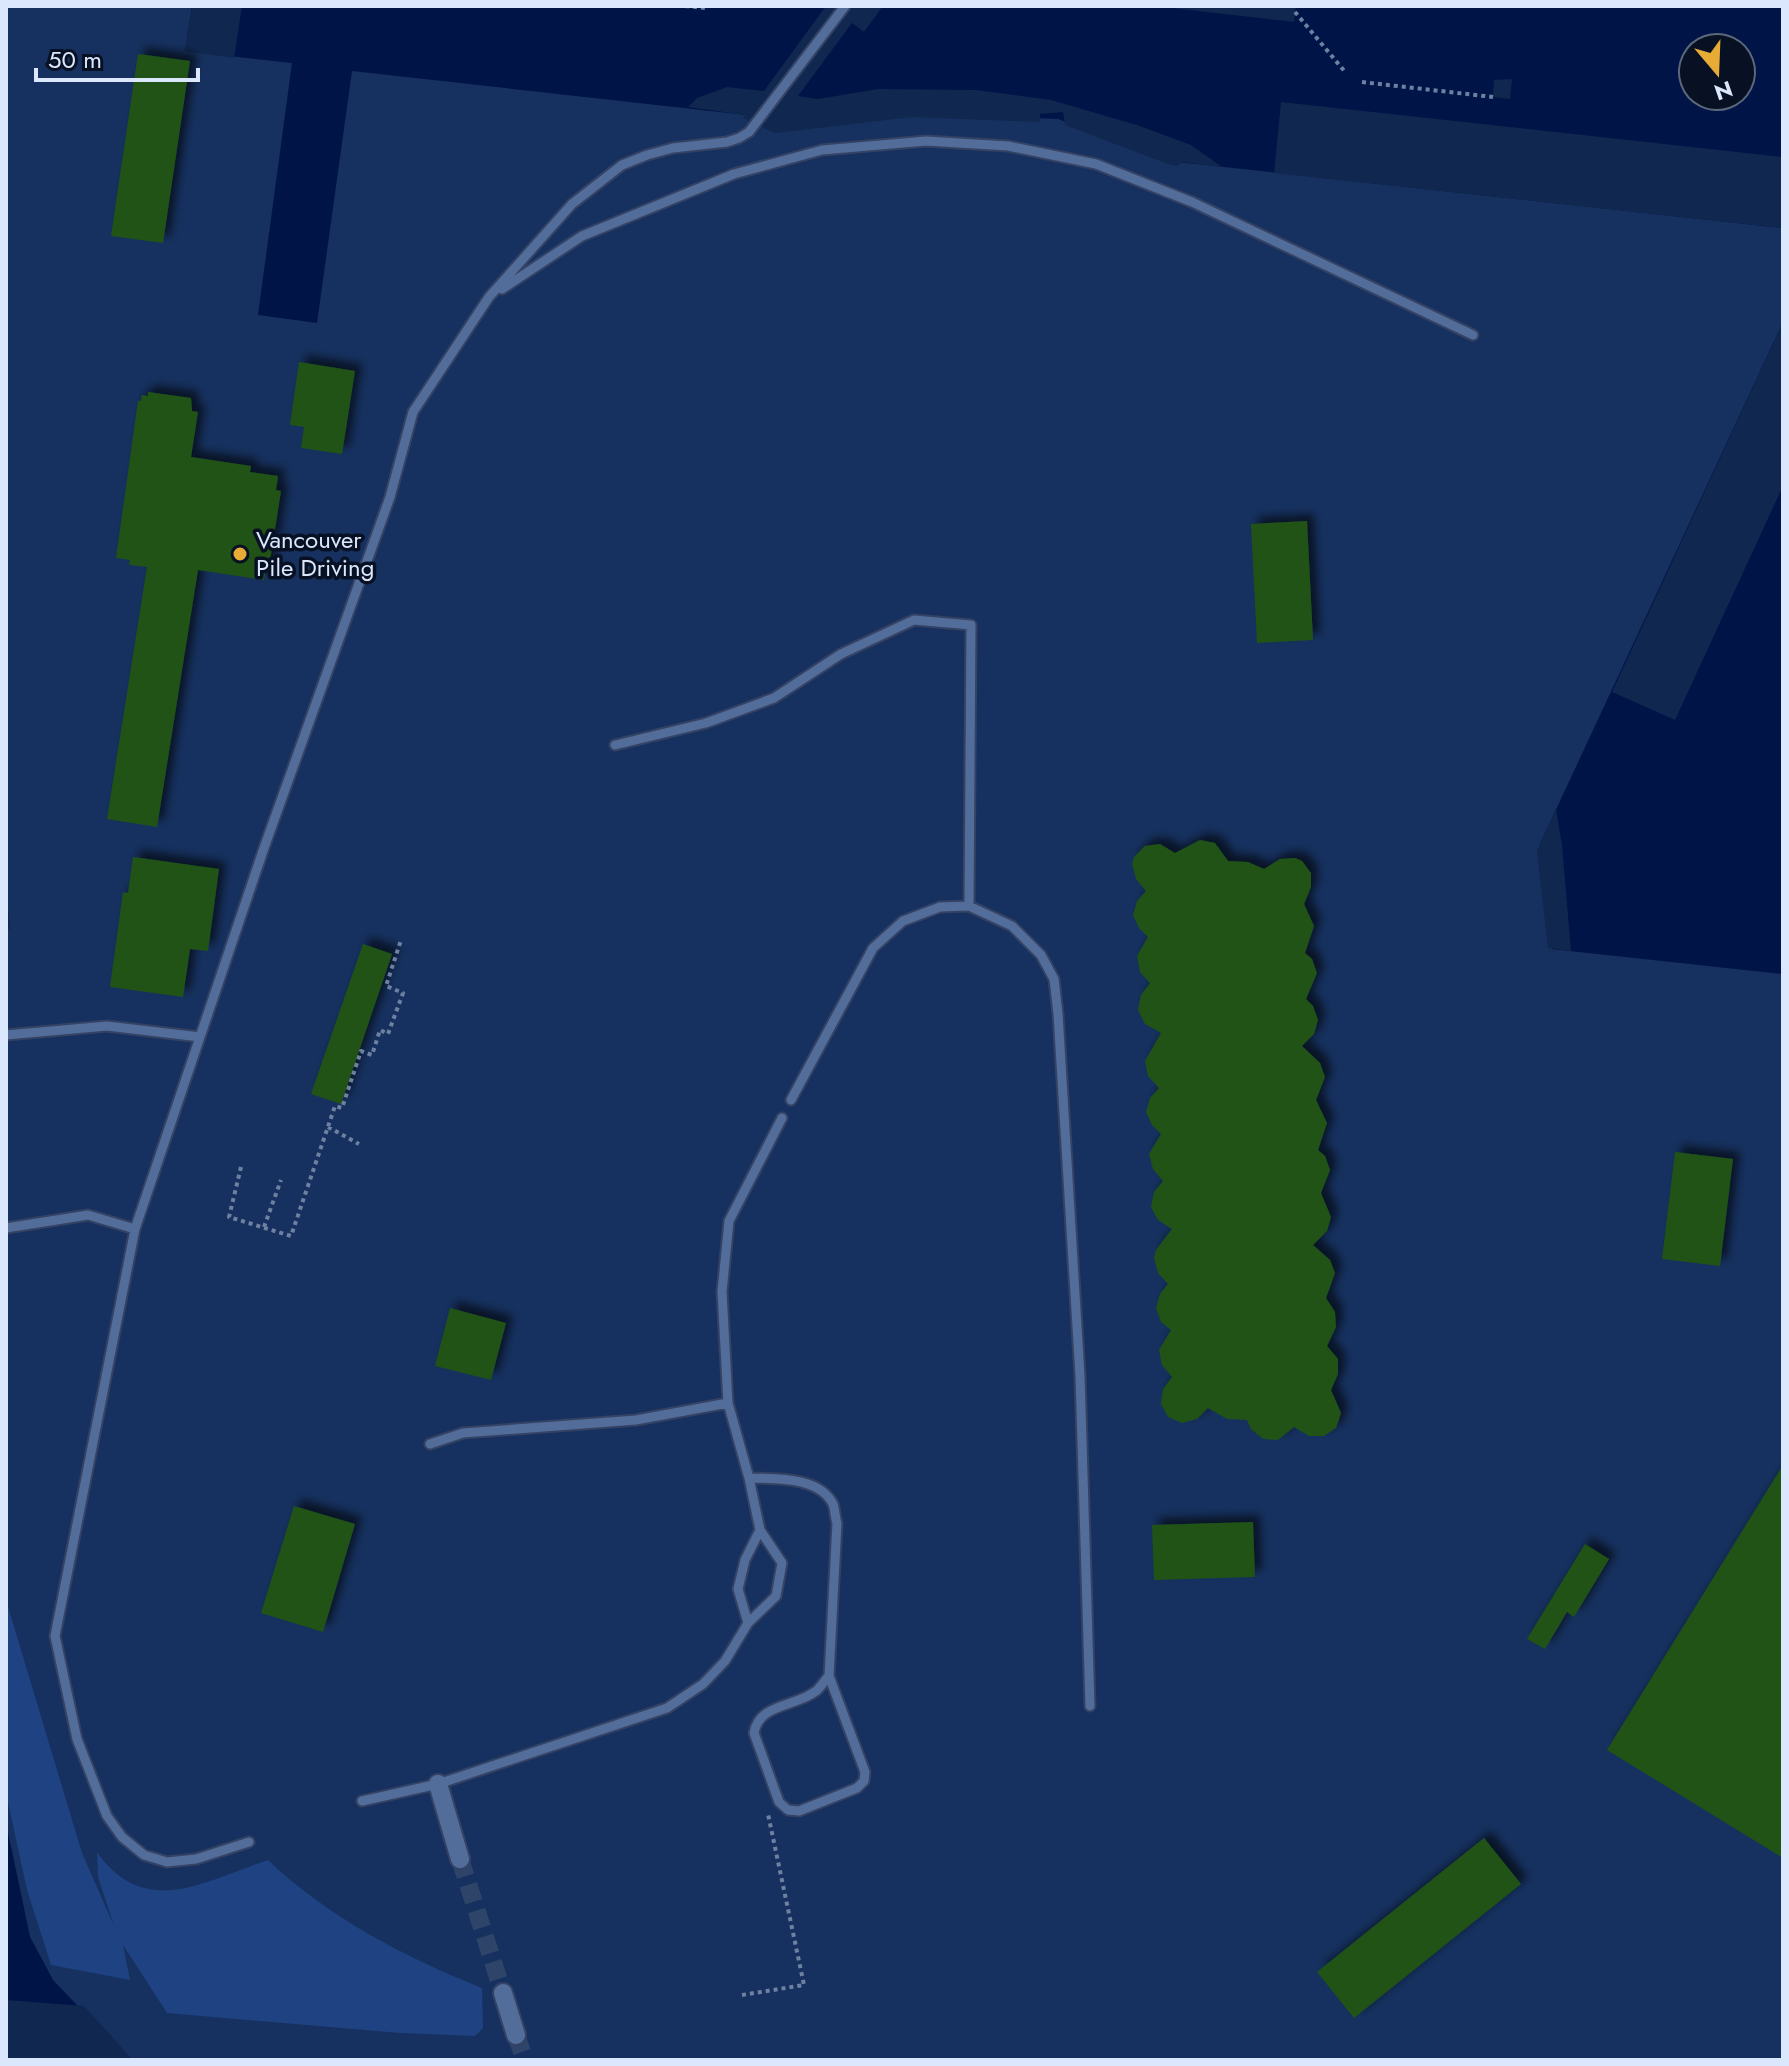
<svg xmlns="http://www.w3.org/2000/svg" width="1789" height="2066" viewBox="0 0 1789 2066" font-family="Jost,sans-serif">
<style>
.built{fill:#16315f}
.green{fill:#1e4282}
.water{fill:#001448;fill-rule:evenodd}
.pier{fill:#10274f}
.building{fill:#215219;filter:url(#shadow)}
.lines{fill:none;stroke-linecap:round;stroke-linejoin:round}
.street-tunnel{stroke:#2e4469;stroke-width:18;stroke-dasharray:18 9;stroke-linecap:butt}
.lane-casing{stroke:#344264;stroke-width:13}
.street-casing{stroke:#344264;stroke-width:22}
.path{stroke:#6f81a0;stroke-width:4;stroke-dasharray:4 4;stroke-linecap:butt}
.lane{stroke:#526d9a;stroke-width:9}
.street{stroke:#526d9a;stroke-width:18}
.poi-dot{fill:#e6ac36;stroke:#071123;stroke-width:3}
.labels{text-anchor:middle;stroke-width:7;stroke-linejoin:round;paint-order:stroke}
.poi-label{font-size:24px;fill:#dae7fc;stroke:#071123;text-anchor:start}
</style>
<defs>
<filter id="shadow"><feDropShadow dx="7" dy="-7" stdDeviation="4" flood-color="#0009"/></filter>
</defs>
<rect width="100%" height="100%" fill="#10274f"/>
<!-- built -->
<path class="built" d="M6 6H192L186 51 746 115 912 113 1040 117 1783 157V486L1552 949 1783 974V2060H129L53 1980 30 1937 6 1823V929H10L6 889Z"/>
<!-- green -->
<path class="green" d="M6 1600 82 1853 114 1926 98 1877 97 1852C145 1920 204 1881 268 1860 329 1918 405 1957 482 1988L483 2028 475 2036 400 2033 167 2013 123 1945 130 1980 51 1965 27 1890 6 1793Z"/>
<!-- water -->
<path class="water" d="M192 6H1783V228L1169 161 1058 119 912 113 747 115 352 71 317 323 258 315 292 63 185 51ZM1693 48H1741V96H1693Z
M1783 322V974L1552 949 1540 844Z
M6 1823 30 1937 53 1980 129 2060H6Z"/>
<!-- pier -->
<path class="pier" d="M192 6H242L234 58 185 51Z
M826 6H883L864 32 852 23 798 96 818 99 878 89 976 90 1051 100 1137 125 1191 145 1222 167 1183 162 1177 166 1168 164 1065 125 1063 112 1040 114V122L912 117 775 133 743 118 745 115 688 107 697 98 727 87 764 91Z
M1155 6H1296L1294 22Z
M1512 79 1510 99 1493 97 1494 80Z
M1281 102 1783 157V228L1274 173Z
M1783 322V486L1675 720 1612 692Z
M1556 809 1562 845 1571 951 1548 948 1537 851Z
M6 2000 84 2006 133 2060H6Z"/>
<!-- building -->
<path class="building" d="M138 54 190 61 163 243 111 236Z
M299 362 355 371 342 454 301 448 304 427 290 425Z
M148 392 191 398 192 411 198 412 191 457 251 466 250 472 278 476 276 490 281 491 269 567H266L264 580 198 570 157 827 107 819 147 567 129 565 130 560 116 558 138 401H141L142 395 148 396Z
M1307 521 1313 640 1257 643 1251 524Z
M1200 840 1215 843 1228 861 1248 862 1264 869 1280 859 1295 858 1302 861 1311 873V887L1304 904 1314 926 1305 953 1312 959 1317 973 1306 999 1313 1006 1318 1020 1314 1034 1302 1046 1320 1063 1325 1077 1316 1100 1327 1123 1318 1150 1325 1156 1330 1170 1321 1193 1331 1217 1327 1231 1313 1245 1330 1260 1335 1273 1326 1298 1335 1312 1336 1327 1327 1346 1338 1359V1374L1331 1390 1341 1413 1336 1428 1324 1436H1309L1294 1427 1278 1440 1263 1439 1251 1429 1247 1420 1227 1419 1208 1408 1197 1419 1182 1423 1168 1417 1161 1404 1163 1389 1172 1377 1162 1365 1159 1350 1171 1330 1161 1322 1156 1308 1160 1294 1168 1284 1158 1273 1154 1258 1156 1250 1172 1229 1158 1220 1151 1207 1154 1192 1163 1181 1153 1169 1149 1154 1161 1134 1152 1125 1146 1112 1150 1098 1159 1088 1148 1076 1145 1061 1161 1033 1145 1024 1138 1010 1141 995 1150 983 1140 972 1137 956 1148 937 1139 928 1133 915 1137 901 1146 891 1136 879 1132 864 1134 857 1145 846 1160 844 1175 853Z
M133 857 219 869 208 951 190 949 183 997 110 987 123 892 128 893Z
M363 944 392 954 341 1104 311 1094Z
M1675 1152 1733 1159 1720 1266 1662 1259Z
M450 1308 506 1323 491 1380 435 1366Z
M1783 1465V1858L1607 1750Z
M294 1506 355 1524 323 1632 261 1613Z
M1253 1522 1255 1577 1154 1580 1152 1525Z
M1585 1544 1609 1559 1574 1617 1567 1612 1545 1649 1527 1639Z
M1484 1838 1521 1884 1354 2018 1317 1972Z"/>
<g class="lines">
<!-- street-tunnel -->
<path class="street-tunnel" d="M460 1859 503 1993
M516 2035 525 2060"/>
<!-- lane casing -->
<g class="lane-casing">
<path id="lane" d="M502 289 582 236 734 174 822 150 926 141 1008 146 1096 164 1192 202 1473 335
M615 745 706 723 774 698 841 654 914 620 971 625 969 906
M6 1035 107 1026 200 1037
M791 1100 873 948 903 921 940 907 969 906 1012 926 1041 955 1054 979 1058 1014 1080 1376 1090 1706
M6 1228 88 1215 135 1229
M430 1444 463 1433 636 1420 728 1403
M749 1478C775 1479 819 1476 833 1504 835 1509 835 1518 837 1523L829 1676C825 1680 821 1687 816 1691 796 1707 759 1703 754 1733L779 1802 788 1810 799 1811 857 1788 864 1781 865 1772 829 1676
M748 1623 738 1589 745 1560 760 1530
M362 1801 438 1784 667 1708 703 1684 725 1661 748 1623 776 1596 782 1563 760 1530 749 1478 728 1403 722 1292 729 1221 782 1118
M249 1842 196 1859 167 1862 144 1855 122 1837 107 1816 77 1739 55 1636 135 1229 264 848 390 497 413 412 489 297 572 204 622 165 647 155 673 148 727 142 739 138 749 132 845 6"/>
</g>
<!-- street casing -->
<g class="street-casing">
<path id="street" d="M438 1784 460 1859
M503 1993 516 2035"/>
</g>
<!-- path -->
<path class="path" d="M685 6 705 8
M1295 12 1346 73
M1362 82 1493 97
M328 1127 359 1144
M241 1167 229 1217 291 1236 335 1106 342 1108 361 1051 372 1055 380 1030 388 1034 403 993 386 986 401 940
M264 1227 281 1180
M742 1995 804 1985 768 1814"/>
<!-- lane -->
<use href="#lane" class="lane"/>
<!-- street -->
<use href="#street" class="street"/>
</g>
<!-- markers -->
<circle class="poi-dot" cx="240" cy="554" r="8"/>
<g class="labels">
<!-- poi labels -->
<g class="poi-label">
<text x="256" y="548">Vancouver<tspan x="256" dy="28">Pile Driving</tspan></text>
</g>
</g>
<!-- border -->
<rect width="1789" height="2066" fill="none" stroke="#dae7fc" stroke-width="16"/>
<!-- north arrow -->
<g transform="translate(1717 72) rotate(161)"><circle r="38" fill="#071123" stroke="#5b677a" stroke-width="2"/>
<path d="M0-6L14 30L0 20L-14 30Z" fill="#e6ac36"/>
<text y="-12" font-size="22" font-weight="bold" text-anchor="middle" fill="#dae7fc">N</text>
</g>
<!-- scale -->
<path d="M36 68v12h162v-12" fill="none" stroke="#dae7fc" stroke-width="4"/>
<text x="48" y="68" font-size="24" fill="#dae7fc" stroke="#071123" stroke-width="6" paint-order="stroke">50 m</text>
</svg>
